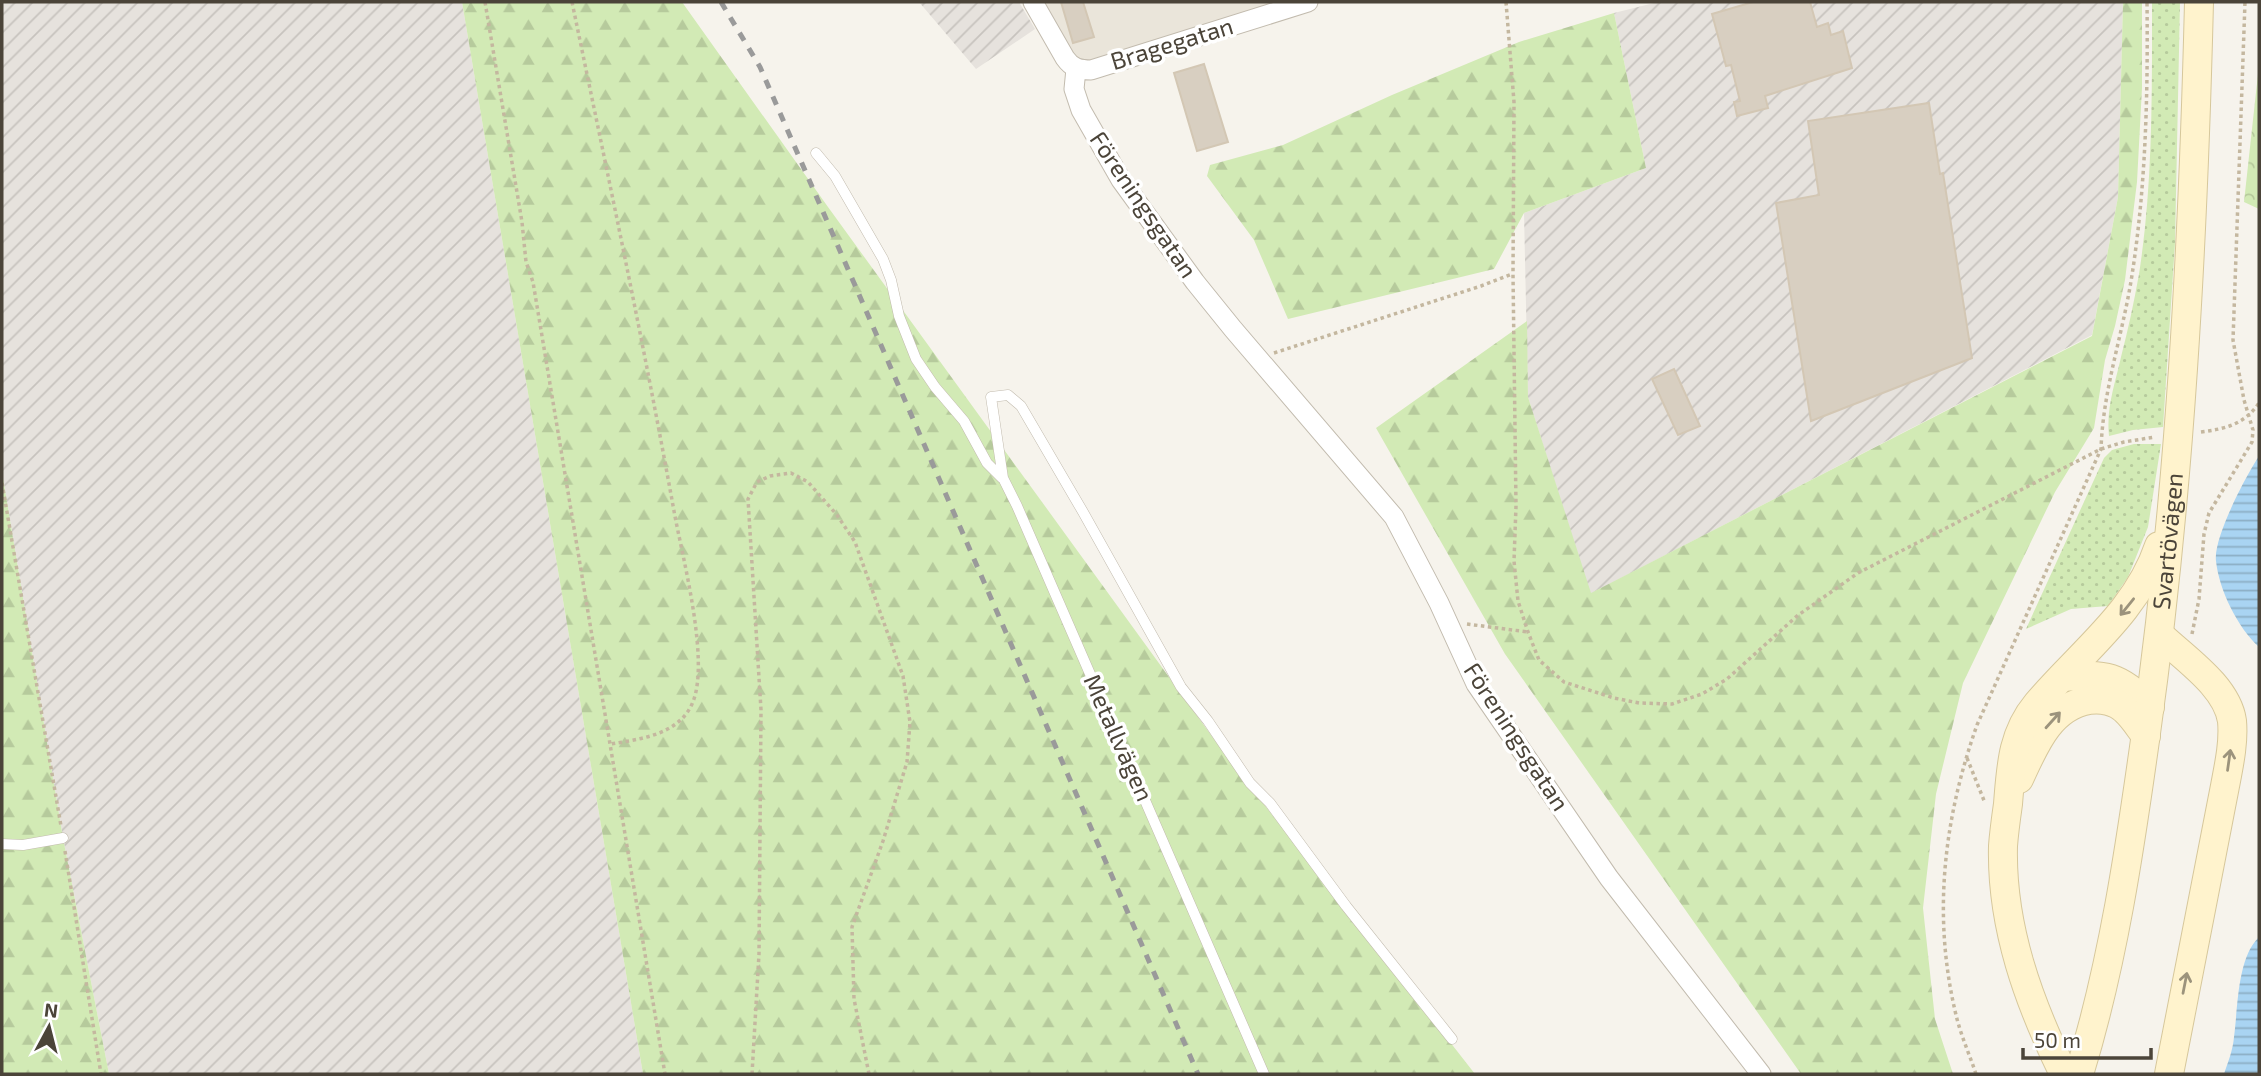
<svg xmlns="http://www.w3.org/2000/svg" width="2261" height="1076" viewBox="0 0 2261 1076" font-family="'Exo 2',sans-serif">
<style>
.residential{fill:#eae5da}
.industrial{fill:url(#industrial-furrows)}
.grass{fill:url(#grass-dots)}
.forest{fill:url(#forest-firs)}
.park{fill:url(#park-crowns)}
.water{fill:url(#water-rules)}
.building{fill:#d8cfc1;stroke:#d3c7b4;stroke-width:2}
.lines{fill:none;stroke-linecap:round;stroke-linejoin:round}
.lane-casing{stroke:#c2bbae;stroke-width:11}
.street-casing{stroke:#c2bbae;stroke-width:21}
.secondary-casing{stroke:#d6c79b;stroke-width:30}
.path{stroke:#c4b79f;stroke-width:3.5;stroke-dasharray:3.5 3.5;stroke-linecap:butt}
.lane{stroke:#fff;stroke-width:10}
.street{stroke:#fff;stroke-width:19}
.secondary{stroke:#fff3cd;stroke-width:28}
.rail{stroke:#9a9a9a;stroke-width:5;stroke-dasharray:9 9;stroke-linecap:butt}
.oneway{stroke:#9c937c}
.labels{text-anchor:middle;stroke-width:7;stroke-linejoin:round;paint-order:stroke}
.street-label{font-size:24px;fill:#4b4439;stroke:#fff}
</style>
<defs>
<pattern id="industrial-furrows" width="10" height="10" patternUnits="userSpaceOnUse" patternTransform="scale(1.75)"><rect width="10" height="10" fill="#e6e2dd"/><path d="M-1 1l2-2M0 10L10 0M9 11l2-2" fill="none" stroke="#c7c3be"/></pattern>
<pattern id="grass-dots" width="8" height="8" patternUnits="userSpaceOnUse" patternTransform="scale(1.75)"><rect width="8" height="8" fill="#d2eab5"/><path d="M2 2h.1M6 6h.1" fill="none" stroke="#b6ca9c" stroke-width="1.8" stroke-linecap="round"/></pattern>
<pattern id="forest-firs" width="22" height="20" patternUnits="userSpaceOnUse" patternTransform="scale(1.75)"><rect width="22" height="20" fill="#d2eab5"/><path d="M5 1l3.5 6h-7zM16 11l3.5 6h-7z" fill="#b6ca9c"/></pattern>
<pattern id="park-crowns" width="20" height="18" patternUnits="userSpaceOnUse" patternTransform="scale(1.75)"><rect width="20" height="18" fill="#d2eab5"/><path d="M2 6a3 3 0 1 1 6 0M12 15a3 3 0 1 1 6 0" fill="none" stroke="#b6ca9c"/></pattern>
<pattern id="water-rules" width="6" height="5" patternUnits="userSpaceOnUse" patternTransform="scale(1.75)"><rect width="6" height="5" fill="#a9d4f2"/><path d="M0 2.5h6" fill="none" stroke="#8caec5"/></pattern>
</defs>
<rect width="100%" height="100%" fill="#f6f3ec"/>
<!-- residential -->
<path class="residential" d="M1033 2H1306L1072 76Z"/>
<!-- industrial -->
<path class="industrial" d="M2 2H462L643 1074H109L63 838 2 472Z
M919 2H1019L1035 29 976 69Z
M1658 2H2123L2118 197 2092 335 1590 594 1528 397 1524 213 1646 168 1614 13Z"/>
<!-- grass -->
<path class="grass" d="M2152 2H2180L2175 243 2163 427 2133 430 2109 436C2106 408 2115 384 2121 357 2128 330 2134 302 2139 274 2153 185 2152 92 2152 2Z
M2134 444H2161L2148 527 2128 577 2108 606 2071 609 2026 629 2104 458 2112 450Z"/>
<!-- forest -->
<path class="forest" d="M462 2H682L828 207 1227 757 1475 1074H643Z
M2123 2H2142V88L2137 182 2125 280 2115 326 2105 360 2094 428 2055 492 1963 683 1936 794 1923 908 1935 1019 1953 1074H1801L1505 654 1376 428 1527 321 1528 397 1591 593 2092 336 2118 197Z
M1614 13 1646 168 1524 213 1494 269 1288 319 1254 240 1207 176 1210 165 1283 145 1392 95 1519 42Z
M2 472 63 838 109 1074H2Z"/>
<!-- park -->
<path class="park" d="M2259 65V209L2244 202Z"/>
<!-- water -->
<path class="water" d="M2259 456V647C2238 628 2219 590 2216 561 2213 538 2246 476 2259 456Z
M2259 937V1074H2224C2228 1062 2233 1050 2234 1037 2238 1008 2237 958 2259 937Z"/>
<!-- building -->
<path class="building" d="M1061 2H1083L1094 37 1073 43Z
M1753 2H1810L1817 27 1828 23 1831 35 1843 31 1852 68 1765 96 1768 108 1737 116 1734 102 1740 101 1731 65 1726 66 1712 14Z
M1204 64 1228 142 1197 151 1174 73Z
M1929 103 1940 174 1943 173 1972 358 1811 421 1776 203 1819 195 1808 121Z
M1674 369 1700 426 1678 435 1652 379Z"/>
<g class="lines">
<!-- lane casing -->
<g class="lane-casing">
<path id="lane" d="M816 153 835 176 883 259 891 280 899 316 916 359 935 387 964 421 987 463 1002 478
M2 844 23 845 63 838
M1264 1074 1017 506 1003 478 991 397 1008 395 1021 406 1083 512 1181 687 1208 721 1250 783 1270 803 1346 906 1452 1039"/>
</g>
<!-- street casing -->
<g class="street-casing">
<path id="street" d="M1033 2 1065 58C1072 68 1079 70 1091 70L1308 2
M1076 69 1074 89 1081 110 1121 180 1195 282 1233 329 1394 517 1439 603 1476 684 1609 878 1761 1074"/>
</g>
<!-- secondary casing -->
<g class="secondary-casing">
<g id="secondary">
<path d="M2160 635C2184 658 2227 686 2232 721 2234 742 2229 765 2225 786L2169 1074"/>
<path d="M2063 677C2105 673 2120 676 2150 707"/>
<path d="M2019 779C2034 747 2049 707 2089 700 2101 698 2116 701 2125 710 2133 717 2139 727 2146 736"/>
<path d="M2064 1074C2029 1003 2001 927 2003 846 2004 832 2006 818 2008 804 2011 767 2012 734 2037 704 2080 653 2137 612 2159 546"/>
<path id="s1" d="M2079 1074C2113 964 2130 848 2146 733 2180 491 2193 247 2199 2"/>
</g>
</g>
<!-- path -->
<path class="path" d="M485 2 522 222 526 262 533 282 665 1074
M572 2C607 171 643 340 674 511 682 556 711 663 692 704 678 735 640 739 611 744
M1506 2 1514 102 1513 274 1516 506 1514 561 1518 601 1528 632 1539 660 1564 682 1614 698 1639 703 1672 704 1702 694 1727 679 1797 616 1858 573 2101 449 2124 442 2155 437
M1274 353 1481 286 1512 274
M2201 432C2225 429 2245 424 2259 403
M2 483 61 826
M1467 624 1528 632
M2192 634 2199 599 2204 534 2209 513 2252 442 2253 430 2244 400 2233 340 2245 2
M1967 758 1985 803
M65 851 101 1074
M752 1074 759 954 761 710 748 499 757 482 770 476 791 473 808 482 837 515 855 542 903 676 910 722 907 762 883 841 852 927 854 999 869 1074
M1976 1074C1970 1056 1962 1038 1957 1019 1932 919 1943 821 1977 725L2101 449C2103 389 2123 334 2132 275 2146 185 2148 92 2147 2"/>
<!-- lane -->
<use href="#lane" class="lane"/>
<!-- street -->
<use href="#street" class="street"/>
<!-- secondary -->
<use href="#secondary" class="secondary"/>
<!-- rail -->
<path class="rail" d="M721 2 760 67 1198 1074"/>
</g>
<!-- one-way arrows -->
<defs><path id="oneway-shaft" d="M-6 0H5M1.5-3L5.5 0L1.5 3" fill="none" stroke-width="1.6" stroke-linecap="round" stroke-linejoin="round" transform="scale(1.75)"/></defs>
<g class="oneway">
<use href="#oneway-shaft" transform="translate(2127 607) rotate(129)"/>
<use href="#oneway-shaft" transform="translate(2053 720) rotate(-48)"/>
<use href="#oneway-shaft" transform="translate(2229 760) rotate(-82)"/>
<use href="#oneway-shaft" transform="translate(2185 983) rotate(-79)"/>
</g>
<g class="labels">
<!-- street labels -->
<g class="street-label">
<text transform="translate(1172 44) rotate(-17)" y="8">Bragegatan</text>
<text transform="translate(1143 205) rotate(56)" y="8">Föreningsgatan</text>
<text dy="8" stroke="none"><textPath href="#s1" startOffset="541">Svartövägen</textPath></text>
<text transform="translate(1516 737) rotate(57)" y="8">Föreningsgatan</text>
<text transform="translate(1118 738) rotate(66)" y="8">Metallvägen</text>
</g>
</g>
<!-- border -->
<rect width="2261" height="1076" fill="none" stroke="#4b4439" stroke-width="7"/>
<!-- north arrow -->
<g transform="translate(49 1027) rotate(7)" stroke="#ffffff" stroke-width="5" paint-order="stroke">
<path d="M0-5L12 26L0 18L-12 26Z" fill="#4b4439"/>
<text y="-10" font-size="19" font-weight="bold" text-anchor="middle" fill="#4b4439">N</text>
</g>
<!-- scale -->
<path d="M2023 1048v10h128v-10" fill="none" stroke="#4b4439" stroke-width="3.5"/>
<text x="2034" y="1048" font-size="21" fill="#4b4439" stroke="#ffffff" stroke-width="5" paint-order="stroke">50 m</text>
</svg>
